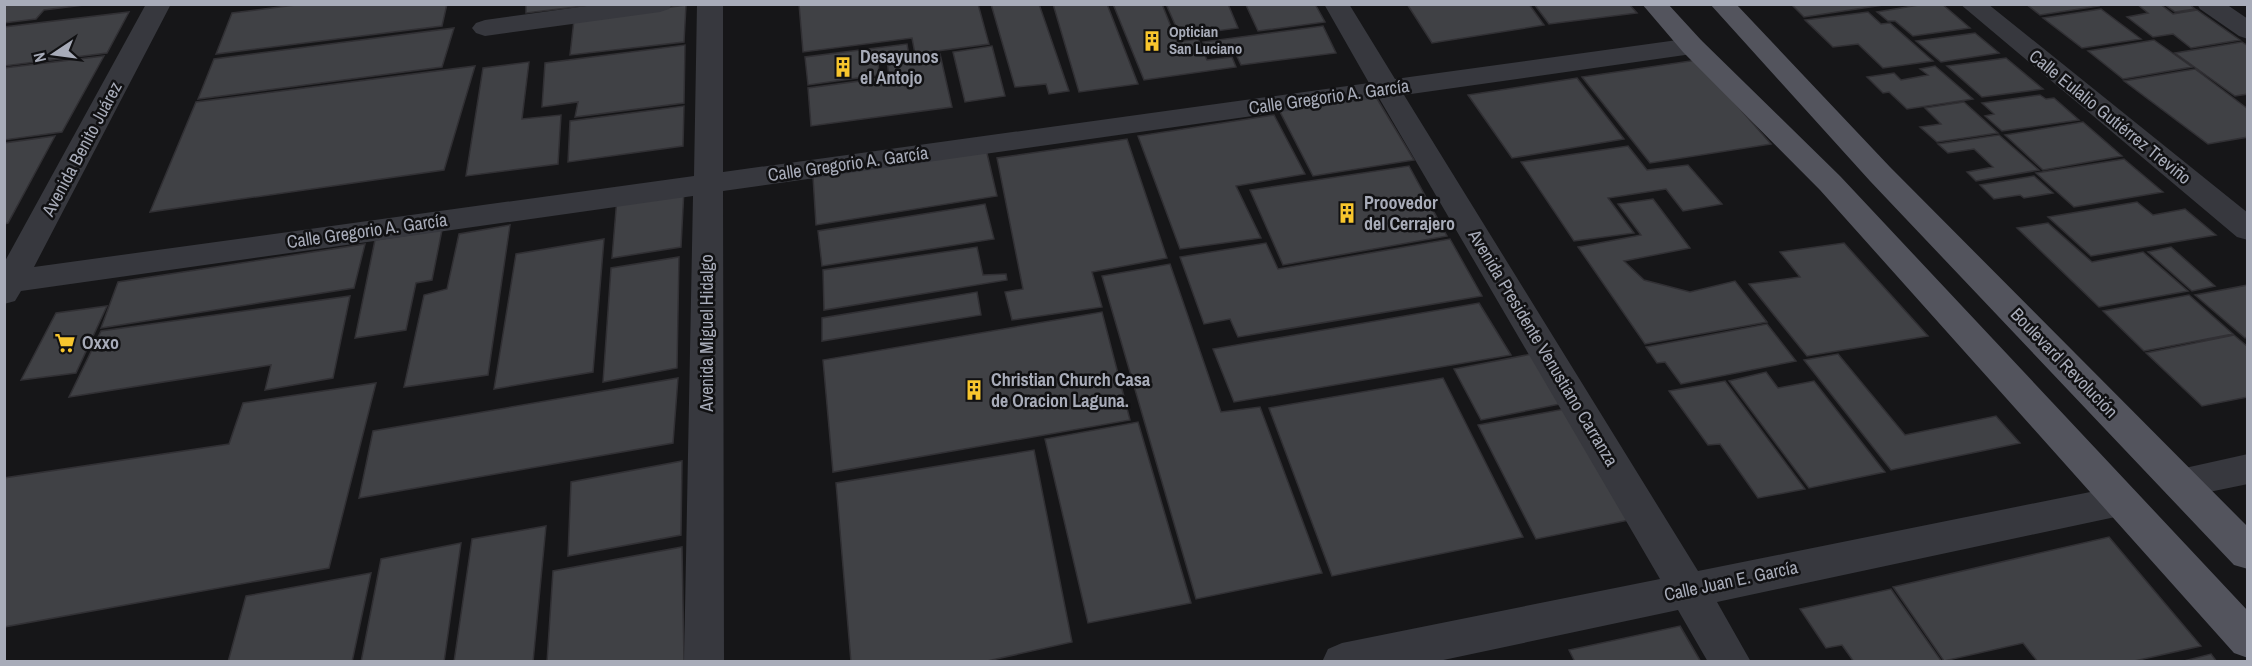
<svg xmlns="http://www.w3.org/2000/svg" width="2252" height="666" viewBox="0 0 2252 666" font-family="'Archivo Narrow',sans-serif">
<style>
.building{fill:#404145;stroke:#313034;stroke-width:1.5}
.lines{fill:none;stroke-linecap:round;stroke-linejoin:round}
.minor{fill:#37383e;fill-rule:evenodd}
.major{fill:#53545d;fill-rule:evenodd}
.labels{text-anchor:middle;stroke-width:5;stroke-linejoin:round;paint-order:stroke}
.far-poi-label{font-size:15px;font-weight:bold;fill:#a8acb9;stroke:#111113;text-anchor:start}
.poi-label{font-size:18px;font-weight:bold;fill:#a8acb9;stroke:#111113;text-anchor:start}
.street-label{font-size:18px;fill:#a8acb9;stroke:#111113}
</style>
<rect width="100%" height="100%" fill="#161618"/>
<!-- building -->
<path class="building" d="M4 4H92L44 10 36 19 4 23Z
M303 4H447L442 26 216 54 232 13Z
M526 4H600L526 13Z
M799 4H978L989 44 915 54 912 38 803 52Z
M991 4H1039L1069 91 1049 94 1046 84 1015 87Z
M1053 4H1107L1138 84 1079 92Z
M1113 4H1162L1177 42 1198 39 1207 60 1232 57 1236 67 1144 80Z
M1166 4H1228L1238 28 1180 36Z
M1315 4 1325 22 1258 31 1246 5Z
M1407 4H1529L1544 25 1432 43Z
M1534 4H1629L1637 13 1549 24Z
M1791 4H1890L1804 17Z
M1925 4H1942L1970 28 1913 36 1895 21H1888L1877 12Z
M2026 4H2098L2099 6 2040 15Z
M2137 4H2160L2173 14 2197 10 2240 40 2191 48 2173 34 2153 37 2127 17 2148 13Z
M2164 4H2189L2195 9 2175 12Z
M686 5 684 42 570 55 574 20Z
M2101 9 2141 39 2082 48 2043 18Z
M129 12 107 53 4 66V27Z
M1868 12 1881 24 1890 23 1933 61 1883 68 1858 44 1833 47 1805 20Z
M1323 26 1336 53 1241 65 1235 52 1210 55 1203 42Z
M454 28 442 67 198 99 214 59Z
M1975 33 1999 53 1941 62 1916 41Z
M2154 40 2192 67 2123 79 2088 51Z
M2242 42 2248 46V94L2235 96 2175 53Z
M907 44 909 56 878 60 879 75 808 85 805 57Z
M685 45 684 103 575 117 578 102 542 107 545 63Z
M992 46 1005 96 965 102 953 52Z
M940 54 952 107 811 126 808 88 889 77 887 60Z
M104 56 62 132 4 140V68Z
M2006 58 2043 89 1982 97 1947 66Z
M1697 60 1771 144 1650 163 1582 77Z
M529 62 522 119 561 115 558 164 466 176 483 68Z
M475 66 444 170 150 212 196 102Z
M1935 66 1973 99 1907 109 1889 92 1883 93 1867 77 1894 73 1901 80 1928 75 1920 69Z
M2195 69 2248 109V137L2208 144 2124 81Z
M1577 78 1624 139 1512 158 1468 95Z
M1373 92 1414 160 1313 176 1277 106Z
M2040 95 2046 99 2054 98 2079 120 2002 131 1985 116 1994 114 1982 103Z
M1964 102 1998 133 1937 142 1920 127 1941 124 1925 108Z
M684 106 683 146 568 162 570 121Z
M1274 115 1305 174 1236 186 1261 238 1180 249 1138 136Z
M2083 122 2122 156 2043 170 2005 135Z
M1999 135 2039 170 1976 181 1967 172 1993 167 1974 149 1948 153 1938 144Z
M55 136 8 223 4 224V143Z
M1127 139 1167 258 1092 272 1102 307 1012 320 1005 292 1023 289 997 158Z
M1628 146 1647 170 1688 165 1722 204 1683 211 1666 189 1608 198 1634 233 1574 241 1521 162Z
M986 149 997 196 816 225 813 177Z
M2124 159 2163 192 2074 207 2036 173Z
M1409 166 1447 236 1283 265 1250 190Z
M2034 176 2053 193 2024 198 2020 195 1994 199 1980 185Z
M684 189 681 247 612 258 617 198Z
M1653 199 1690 248 1624 261 1644 280 1690 292 1735 281 1767 322 1645 344 1578 247 1641 235 1618 204Z
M2137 202 2153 215 2185 209 2216 235 2091 256 2048 217Z
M985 204 994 239 822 266 818 231Z
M2048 223 2092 262 2143 252 2188 291 2099 307 2017 228Z
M510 225 488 375 404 387 424 295 447 289 459 234Z
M442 230 432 280 416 283 406 330 355 338 375 240Z
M604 239 593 372 494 389 516 254Z
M1450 239 1482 296 1238 337 1230 319 1204 324 1180 257 1266 243 1278 269Z
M1844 243 1928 336 1807 356 1749 284 1800 277 1780 252Z
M365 244 354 288 101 328 118 282Z
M977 247 983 275 1006 274 1007 280 824 310 823 270Z
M2171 247 2215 286 2192 291 2148 252Z
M679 257 677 368 603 382 611 268Z
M1170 264 1221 412 1260 407 1322 573 1196 599 1102 276Z
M2248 285V337L2245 338 2195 295Z
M977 292 981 315 822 341V318Z
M2189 295 2233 334 2144 351 2103 311Z
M350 296 333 378 265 390 271 365 69 397 101 331Z
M1479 303 1511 355 1234 402 1213 349Z
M107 306 76 373 21 380 56 313Z
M1102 312 1130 420 833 472 823 360Z
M1767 324 1796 361 1681 384 1665 362 1657 363 1646 347Z
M2234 335 2248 347V397L2202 406 2146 353Z
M1537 353 1565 403 1481 420 1454 369Z
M1838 354 1905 435 1996 416 2020 443 1891 470 1804 360Z
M1766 372 1778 388 1814 381 1885 472 1809 488 1729 381Z
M678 378 673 443 359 498 373 431Z
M1443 378 1523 537 1332 576 1269 408Z
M1725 381 1805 489 1758 498 1720 444 1708 445 1669 391Z
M376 383 329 568 4 627V478L229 444 243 403Z
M1570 408 1634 519 1536 539 1478 425Z
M1138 422 1191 603 1088 623 1045 439Z
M1034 450 1072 642 983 662H851L836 483Z
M682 461 681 535 568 556 571 482Z
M546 526 533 662H454L472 539Z
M2109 537 2201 646 2130 662H2038L2023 643 1944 661 1893 587Z
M461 543 444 662H361L381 559Z
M682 547 684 662H547L553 571Z
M371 573 352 662H228L246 596Z
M1891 589 1942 662H1854L1842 645 1826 648 1800 609Z
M1680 626 1701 662H1575L1569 650Z
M2211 654 2217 662H2180Z"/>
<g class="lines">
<!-- minor -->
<path class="minor" d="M146 4H171L34 267 694 176 697 4H723V172L1369 83 1324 4H1349L1395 79 1692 38 1701 40 1705 46 1701 52 1692 54 1404 95 1698 571 2120 486 2133 490 2139 501 2133 512 2120 516 1717 602 1751 662H1708L1678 610 1434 662H1322L1328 649 1342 643 1660 579 1379 98 723 191 724 662H684L693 196 21 291 15 301 4 304V263Z
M601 4H672L669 9 660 12 485 36 476 33 472 28 476 23 485 20Z
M1960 4H1988L2248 213V240L2237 237Z
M2197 4H2226L2248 19V39L2239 36 2200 9Z
M2248 454V484L2180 498 2167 494 2162 483 2167 472Z"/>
<!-- major -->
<path class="major" d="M1642 4H1668L1701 40 1840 176 2248 611V658L2234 653 1820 190 1683 52Z
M1710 4H1736L1890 167 2248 527V569L2234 565 1870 181Z"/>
</g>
<!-- icons -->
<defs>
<g id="building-bare" transform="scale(1.62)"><path d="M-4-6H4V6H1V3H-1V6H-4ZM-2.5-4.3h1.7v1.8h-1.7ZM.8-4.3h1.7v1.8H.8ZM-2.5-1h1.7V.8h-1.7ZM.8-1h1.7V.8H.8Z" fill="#f8c62e" stroke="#111113" stroke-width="2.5" paint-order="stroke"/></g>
<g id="supermarket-bare" transform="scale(1.62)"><path d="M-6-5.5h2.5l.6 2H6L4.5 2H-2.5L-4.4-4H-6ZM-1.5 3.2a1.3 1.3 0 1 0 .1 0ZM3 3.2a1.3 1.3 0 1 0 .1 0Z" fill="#f8c62e" stroke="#111113" stroke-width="2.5" paint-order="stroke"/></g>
</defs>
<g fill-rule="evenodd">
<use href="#building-bare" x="1152" y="41"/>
<use href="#building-bare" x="843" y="67"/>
<use href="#building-bare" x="1347" y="213"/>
<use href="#supermarket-bare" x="65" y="343"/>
<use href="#building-bare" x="974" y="390"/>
</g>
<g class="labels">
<!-- far-poi labels -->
<g class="far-poi-label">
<text x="1169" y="37">Optician<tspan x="1169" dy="17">San Luciano</tspan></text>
</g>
<!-- poi labels -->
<g class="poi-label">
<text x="860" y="63">Desayunos<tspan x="860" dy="21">el Antojo</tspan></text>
<text x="1364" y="209">Proovedor<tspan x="1364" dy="21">del Cerrajero</tspan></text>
<text x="82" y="349">Oxxo</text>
<text x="991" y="386">Christian Church Casa<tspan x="991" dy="21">de Oracion Laguna.</tspan></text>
</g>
<!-- street labels -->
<g class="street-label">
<text transform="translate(1329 97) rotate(-8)" y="6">Calle Gregorio A. García</text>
<text transform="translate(2110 117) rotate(39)" y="6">Calle Eulalio Gutiérrez Treviño</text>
<text transform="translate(82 149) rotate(-62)" y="6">Avenida Benito Juárez</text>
<text transform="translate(848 164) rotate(-8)" y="6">Calle Gregorio A. García</text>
<text transform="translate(367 231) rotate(-8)" y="6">Calle Gregorio A. García</text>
<text transform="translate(707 333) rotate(-90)" y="6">Avenida Miguel Hidalgo</text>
<text transform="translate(1543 348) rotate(59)" y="6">Avenida Presidente Venustiano Carranza</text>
<text transform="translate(2064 363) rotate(46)" y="6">Boulevard Revolución</text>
<text transform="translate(1731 581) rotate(-12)" y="6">Calle Juan E. García</text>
</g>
</g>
<!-- border -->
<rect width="2252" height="666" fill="none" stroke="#a8acb9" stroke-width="12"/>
<!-- north arrow -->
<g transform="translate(54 54) rotate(257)" stroke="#111113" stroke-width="4.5" paint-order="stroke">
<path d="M0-4.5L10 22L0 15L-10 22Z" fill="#a8acb9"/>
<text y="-9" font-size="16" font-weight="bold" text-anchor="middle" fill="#a8acb9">N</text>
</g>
</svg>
